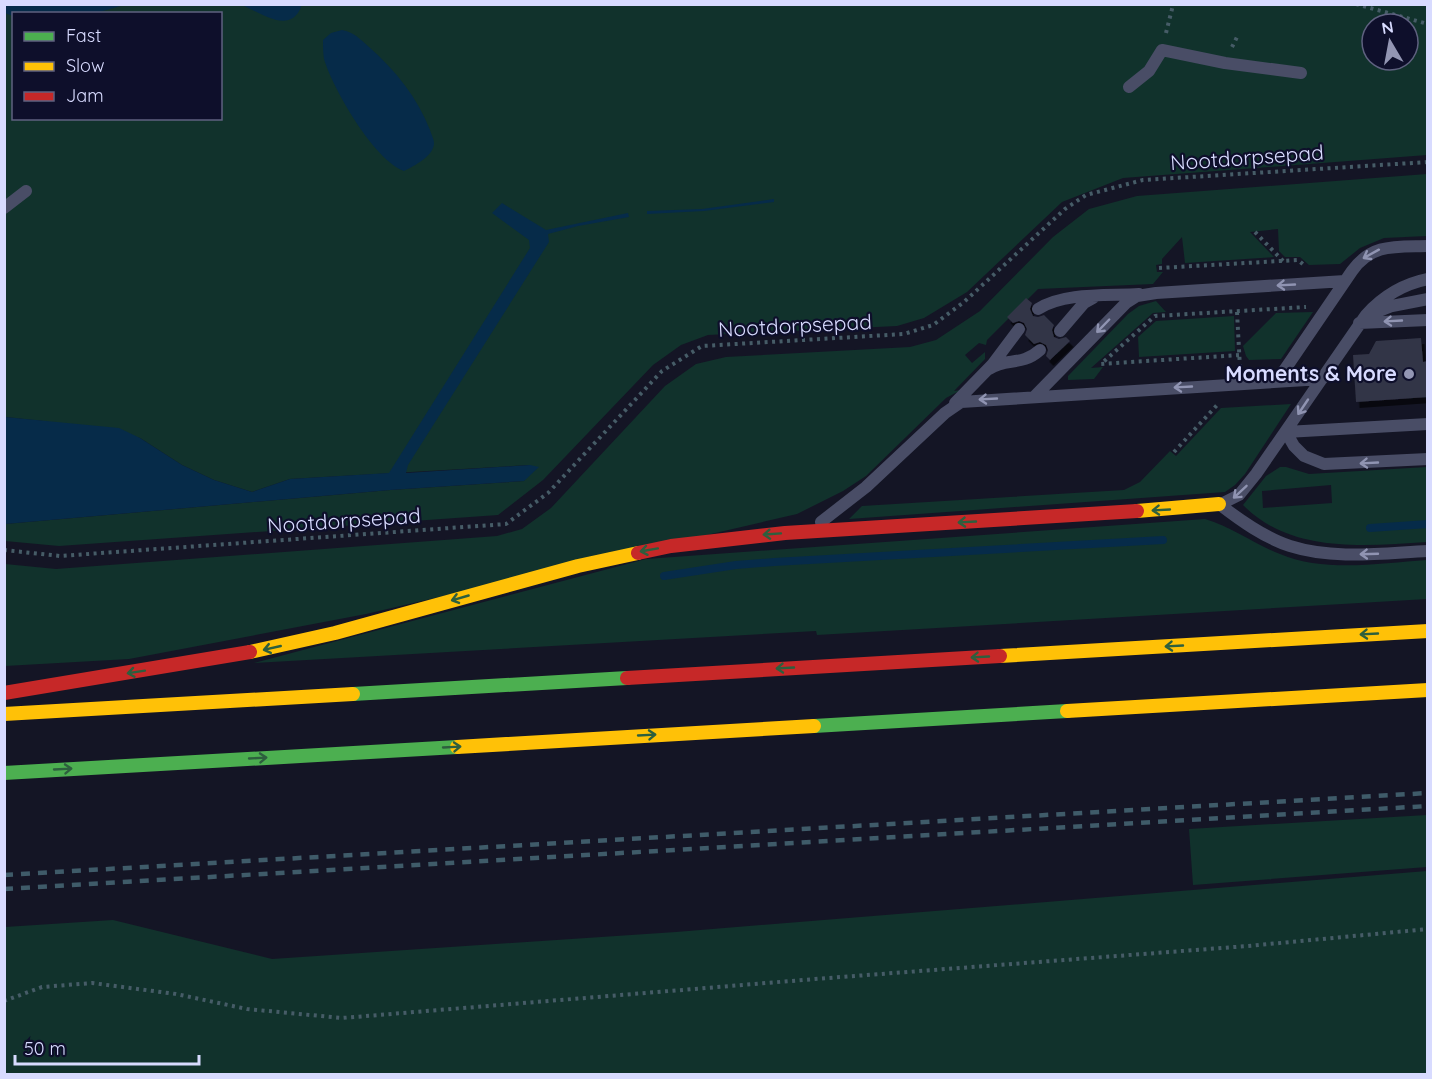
<svg xmlns="http://www.w3.org/2000/svg" width="1432" height="1079" viewBox="0 0 1432 1079" font-family="Quicksand,sans-serif">
<style>
.green{fill:#11322c;fill-rule:evenodd}
.water{fill:#062b49}
.lines{fill:none;stroke-linecap:round;stroke-linejoin:round}
.stream{stroke:#062b49;stroke-width:8}
.building{fill:#323446;filter:url(#shadow)}
.path{stroke:#465c67;stroke-width:4;stroke-dasharray:3 4.5;stroke-linecap:butt}
.lane{stroke:#494d66;stroke-width:12}
.fast{stroke:#4caf50;stroke-width:14}
.slow{stroke:#ffc107;stroke-width:14}
.jam{stroke:#c62828;stroke-width:14}
.rail{stroke:#3f5b69;stroke-width:4.5;stroke-dasharray:9 8;stroke-linecap:butt}
.oneway{stroke:#9094b2}
.oneway2{stroke:#2d5f3e}
.poi-dot{fill:#9396b3;stroke:#0e0f2b;stroke-width:2}
.labels{text-anchor:middle;stroke-width:4.5;stroke-linejoin:round;paint-order:stroke}
.street-label{font-size:21px;fill:#d8dbff;stroke:#0e0f2b}
.poi-label{font-size:21px;font-weight:bold;fill:#d8dbff;stroke:#0e0f2b;text-anchor:end}
</style>
<defs>
<filter id="shadow"><feDropShadow dx="3.5" dy="6" stdDeviation="0" flood-color="#0009"/></filter>
</defs>
<rect width="100%" height="100%" fill="#141525"/>
<!-- green -->
<path class="green" d="M5 5H1427V155L1123 178 1062 202 967 292 924 318 897 326 708 335 681 345 653 365 543 480 498 515 59 546 5 541V524L390 490 524 481 530 465 290 479 252 492 214 480 182 465 140 438 43 421 5 417ZM14 14H220V118H14ZM1372 24H1408V60H1372Z
M1427 174V236L1384 238 1360 248 1340 264 1309 265 1300 257H1285L1279 251 1278 229 1250 232 1274 257 1185 263 1182 237 1162 259V264L1156 265 1157 272H1163L1153 284 1038 289 987 340 986 345 979 343 965 355 972 363 985 352V359L954 391 961 390 946 398 866 476 843 491 797 514 366 614 129 659 5 666V564L56 569 497 536 522 529 551 508 665 386 696 364 726 357 910 347 936 340 980 311 1053 237 1089 209 1137 196Z
M1156 301 1166 312 1153 313 1091 368 1103 367 1094 379 1068 380V376L1128 314 1139 306Z
M1313 312 1281 359 1249 360 1246 356 1243 346 1276 313Z
M1234 316 1235 351 1139 357 1138 337 1156 321Z
M1291 404 1245 474 1235 485 1225 492 849 519 862 506 1124 490 1140 482 1170 451 1176 456 1221 408Z
M1280 467H1286L1309 474 1427 467V542C1365 546 1291 554 1243 505L1266 476ZM1331 485 1332 503 1263 508 1262 491Z
M1205 519C1232 527 1254 544 1280 554 1325 573 1380 563 1427 560V599L817 635 816 631 254 663 646 559Z
M1427 815V867L1193 885 1189 829Z
M1427 871V1074H5V927L113 920 272 959 676 932Z"/>
<!-- water -->
<path class="water" d="M4 5 5 4 124 5 96 13 14 14 13 16 5 13Z
M242 5 300 4 301 7C290 35 261 13 242 5Z
M342 30C354 32 360 39 369 47 396 71 417 97 430 130 431 134 434 139 434 143 434 156 414 166 404 171 374 160 333 89 324 59 323 53 323 46 323 40L331 33Z
M774 199V202L704 211 647 214V211L702 209Z
M502 203 546 230 628 213 629 217 578 226 548 234 549 242 408 465 406 473 530 465 539 467 524 481 390 490 5 524V417L119 428 140 438 182 465 214 480 252 492 290 479 389 473 530 248 529 240 492 213Z"/>
<g class="lines">
<!-- stream -->
<path class="stream" d="M1370 528 1428 524
M664 576 736 565 774 562 1163 540"/>
</g>
<!-- building -->
<path class="building" d="M1026 298 1032 303 1030 309 1033 316 1038 317 1044 315 1054 325 1052 330 1054 337 1059 339 1066 337 1070 341 1050 360 1046 356 1048 350 1046 345 1040 342 1034 344 1025 335 1027 329 1024 323 1019 321 1013 323 1007 317Z
M1421 338 1423 362 1428 361V397L1356 402 1353 355 1369 354 1376 341Z"/>
<g class="lines">
<!-- path -->
<path class="path" d="M1356 4 1428 24
M1166 33 1173 5
M1232 47 1237 37
M1255 232 1283 261
M1159 268 1298 260 1305 266
M1237 312 1240 368
M1239 355 1101 364 1155 316 1306 307
M1174 452 1218 404
M4 550 60 556 506 524 548 493 662 371 702 346 904 334 933 325 964 302 1065 209 1086 195 1143 180 1428 162
M4 1001 42 987 92 983 176 994 247 1009 342 1018 815 979 1248 946 1428 929"/>
<!-- lane -->
<path class="lane" d="M1129 87 1149 71 1162 50 1225 63 1301 73
M4 208 26 191
M1038 309C1064 292 1109 296 1139 294
M1369 315 1392 306 1428 299
M1359 323 1428 320
M1060 331 1084 303 1093 298
M989 369C1006 357 1021 367 1040 350
M1277 381 1352 271C1372 243 1396 247 1428 246
M1035 396 1126 303 1137 296 1156 293 1345 281
M955 403 992 365 1019 329
M1428 424 1286 432 1294 446 1304 456 1324 464 1428 459
M1219 504C1241 521 1265 538 1290 546 1334 560 1383 553 1428 551
M1221 504 1239 495 1256 474 1366 315C1383 296 1403 284 1428 279
M821 522 866 487 945 413 961 402 1322 379"/>
<!-- fast -->
<path class="fast" d="M353 694 627 678
M814 726 1067 711
M4 773 457 747"/>
<!-- slow -->
<path class="slow" d="M1137 511 1219 504
M250 652 335 633 578 566 638 553
M1000 656 1428 631
M1067 711 1428 690
M4 714 353 694
M457 747 814 726"/>
<!-- jam -->
<path class="jam" d="M638 553 671 546 785 533 1137 511
M627 678 1000 656
M4 693 250 652"/>
<!-- rail -->
<path class="rail" d="M4 875 1428 793
M4 889 1428 806"/>
</g>
<!-- one-way arrows -->
<defs><path id="oneway-shaft" d="M-6 0H5M1.5-3L5.5 0L1.5 3" fill="none" stroke-width="1.6" stroke-linecap="round" stroke-linejoin="round" transform="scale(1.5)"/></defs>
<g class="oneway">
<use href="#oneway-shaft" transform="translate(1371 254) rotate(151)"/>
<use href="#oneway-shaft" transform="translate(1286 285) rotate(177)"/>
<use href="#oneway-shaft" transform="translate(1393 321) rotate(177)"/>
<use href="#oneway-shaft" transform="translate(1103 326) rotate(134)"/>
<use href="#oneway-shaft" transform="translate(1183 387) rotate(177)"/>
<use href="#oneway-shaft" transform="translate(988 399) rotate(177)"/>
<use href="#oneway-shaft" transform="translate(1303 407) rotate(124)"/>
<use href="#oneway-shaft" transform="translate(1369 463) rotate(177)"/>
<use href="#oneway-shaft" transform="translate(1240 492) rotate(137)"/>
<use href="#oneway-shaft" transform="translate(1369 554) rotate(178)"/>
</g>
<g class="oneway2">
<use href="#oneway-shaft" transform="translate(1161 510) rotate(177)"/>
<use href="#oneway-shaft" transform="translate(967 522) rotate(177)"/>
<use href="#oneway-shaft" transform="translate(772 534) rotate(176)"/>
<use href="#oneway-shaft" transform="translate(649 550) rotate(170)"/>
<use href="#oneway-shaft" transform="translate(460 598) rotate(164)"/>
<use href="#oneway-shaft" transform="translate(1369 634) rotate(177)"/>
<use href="#oneway-shaft" transform="translate(1174 646) rotate(177)"/>
<use href="#oneway-shaft" transform="translate(272 648) rotate(167)"/>
<use href="#oneway-shaft" transform="translate(980 657) rotate(177)"/>
<use href="#oneway-shaft" transform="translate(785 668) rotate(177)"/>
<use href="#oneway-shaft" transform="translate(136 672) rotate(171)"/>
<use href="#oneway-shaft" transform="translate(647 735) rotate(-3)"/>
<use href="#oneway-shaft" transform="translate(452 747) rotate(-3)"/>
<use href="#oneway-shaft" transform="translate(258 758) rotate(-3)"/>
<use href="#oneway-shaft" transform="translate(63 769) rotate(-3)"/>
</g>
<!-- markers -->
<circle class="poi-dot" cx="1409" cy="374" r="6"/>
<g class="labels">
<!-- street labels -->
<g class="street-label">
<text transform="translate(1247 158) rotate(-4)" y="7">Nootdorpsepad</text>
<text transform="translate(795 326) rotate(-3)" y="7">Nootdorpsepad</text>
<text transform="translate(344 521) rotate(-4)" y="7">Nootdorpsepad</text>
</g>
<!-- poi labels -->
<g class="poi-label">
<text x="1397" y="381">Moments &amp; More</text>
</g>
</g>
<!-- border -->
<rect width="1432" height="1079" fill="none" stroke="#d8dbff" stroke-width="12"/>
<!-- legend -->
<rect x="12" y="12" width="210" height="108" fill="#0e0f2b" stroke="#5f6180" stroke-width="1.5"/>
<rect x="24" y="32" width="30" height="9" fill="#4caf50" stroke="#5f6180" stroke-width="1.5"/>
<text x="66" y="42" font-size="18" fill="#d8dbff">Fast</text>
<rect x="24" y="62" width="30" height="9" fill="#ffc107" stroke="#5f6180" stroke-width="1.5"/>
<text x="66" y="72" font-size="18" fill="#d8dbff">Slow</text>
<rect x="24" y="92" width="30" height="9" fill="#c62828" stroke="#5f6180" stroke-width="1.5"/>
<text x="66" y="102" font-size="18" fill="#d8dbff">Jam</text>
<!-- north arrow -->
<g transform="translate(1390 42) rotate(350)"><circle r="28" fill="#0e0f2b" stroke="#5f6180" stroke-width="1.5"/>
<path d="M0-4.5L10 22L0 15L-10 22Z" fill="#9396b3"/>
<text y="-9" font-size="16" font-weight="bold" text-anchor="middle" fill="#d8dbff">N</text>
</g>
<!-- scale -->
<path d="M15 1055v9h184v-9" fill="none" stroke="#d8dbff" stroke-width="3"/>
<text x="24" y="1055" font-size="18" fill="#d8dbff" stroke="#0e0f2b" stroke-width="4.5" paint-order="stroke">50 m</text>
</svg>
